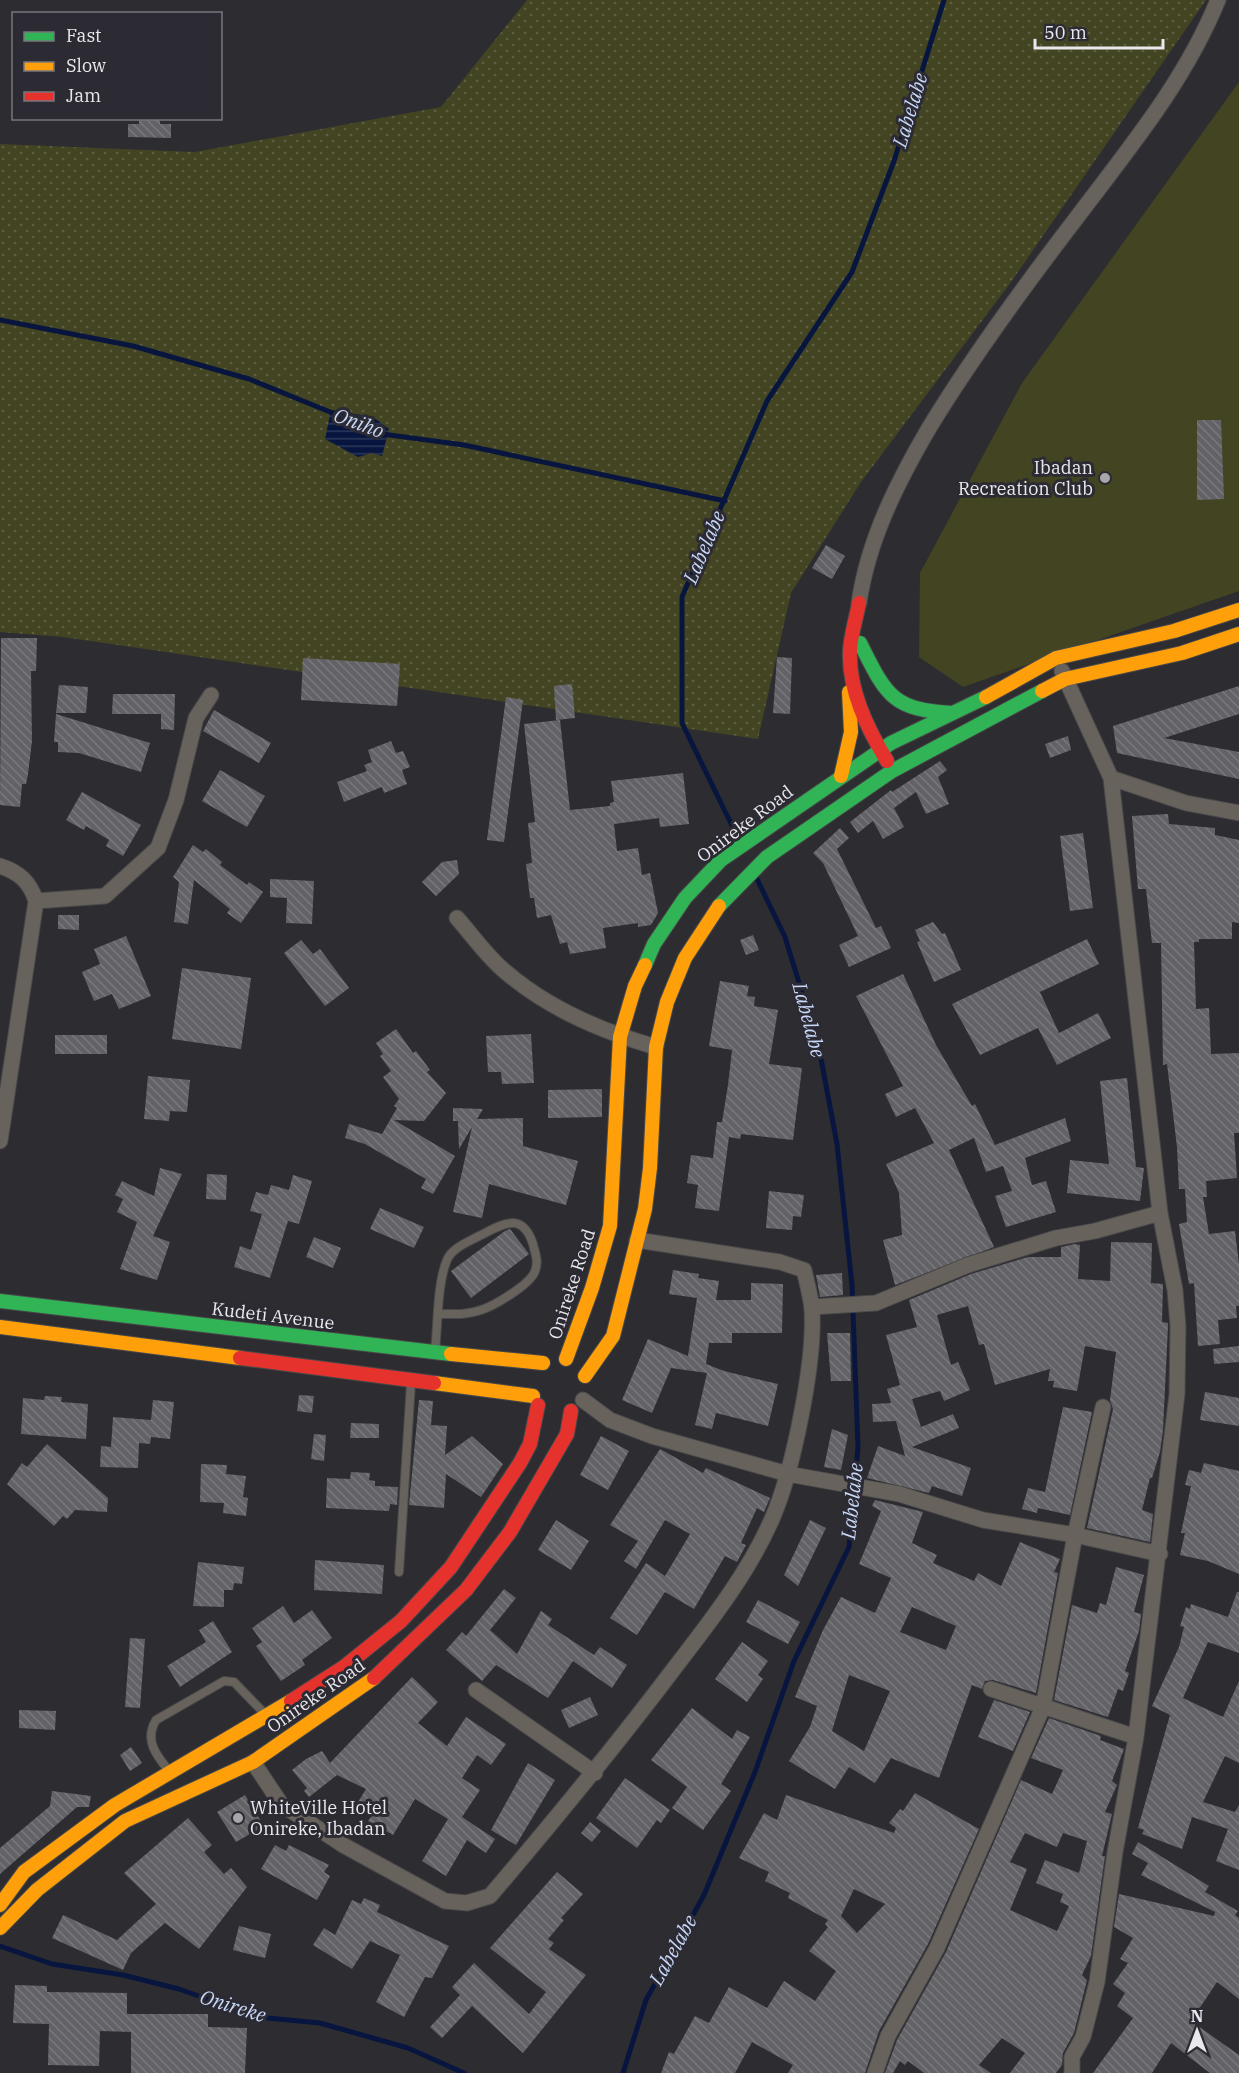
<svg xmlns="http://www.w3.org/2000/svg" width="1239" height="2073" viewBox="0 0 1239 2073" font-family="'IBM Plex Serif',serif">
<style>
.grass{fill:url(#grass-dots)}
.garden{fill:#434422}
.water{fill:url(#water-rules)}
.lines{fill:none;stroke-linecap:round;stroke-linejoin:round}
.stream{stroke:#08163f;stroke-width:5}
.building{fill:url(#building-back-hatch);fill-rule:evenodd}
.lane-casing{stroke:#48484a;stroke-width:10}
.street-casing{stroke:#48484a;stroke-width:17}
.fast-casing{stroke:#48484a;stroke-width:16}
.slow-casing{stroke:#48484a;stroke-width:16}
.jam-casing{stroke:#48484a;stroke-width:16}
.lane{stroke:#68625c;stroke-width:8}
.street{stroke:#68625c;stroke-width:15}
.fast{stroke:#30b455;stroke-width:14}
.slow{stroke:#ff9f0a;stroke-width:14}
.jam{stroke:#e5322d;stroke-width:14}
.poi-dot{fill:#a7a7ab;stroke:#2c2b33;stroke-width:2}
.labels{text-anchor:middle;stroke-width:6;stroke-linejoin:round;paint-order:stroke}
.poi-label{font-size:18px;fill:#e9e8ed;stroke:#2c2b33;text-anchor:end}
.street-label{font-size:18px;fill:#e9e8ed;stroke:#2c2b33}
.water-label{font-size:20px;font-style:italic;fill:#c8d8f8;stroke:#2c2b33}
</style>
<defs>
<pattern id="grass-dots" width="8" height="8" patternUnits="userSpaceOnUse" patternTransform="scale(1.5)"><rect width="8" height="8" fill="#434422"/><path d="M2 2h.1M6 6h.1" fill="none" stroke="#5e5f42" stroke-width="1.8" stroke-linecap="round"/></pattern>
<pattern id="water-rules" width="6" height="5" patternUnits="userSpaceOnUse" patternTransform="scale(1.5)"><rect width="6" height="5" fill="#08163f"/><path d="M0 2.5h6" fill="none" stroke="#2c385b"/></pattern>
<pattern id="building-back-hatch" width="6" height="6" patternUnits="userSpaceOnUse" patternTransform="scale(1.5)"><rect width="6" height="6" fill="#636367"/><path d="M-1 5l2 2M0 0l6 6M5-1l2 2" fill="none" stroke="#79797d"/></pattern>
</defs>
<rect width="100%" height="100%" fill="#2d2d31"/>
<!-- grass -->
<path class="grass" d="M527 0H1206L1011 282 861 482 791 593 758 739 63 637 0 632V144L195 152 441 107Z"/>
<!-- garden -->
<path class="garden" d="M1239 82V591L963 687 919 657 920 573 1022 383Z"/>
<!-- water -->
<path class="water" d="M331 410 373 417 389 429 382 456 372 453 358 457 325 439Z"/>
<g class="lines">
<!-- stream -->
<path class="stream" d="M0 320 133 346 249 379 335 414
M382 434 464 445 725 501
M740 842 682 723V597L767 401 852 272 894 161 944 0
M0 1946 52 1964 123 1975 179 1989 257 2017 320 2023 408 2048 464 2073
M623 2073 646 2000 704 1895 755 1772 794 1661 849 1547 858 1447 852 1285 837 1144 819 1048 785 937 755 875"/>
</g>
<!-- building -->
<path class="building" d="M139 119H160V124H171V138L128 137V124H139Z
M1197 420H1221L1224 499 1197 500Z
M826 545 845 556 832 579 812 568Z
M1 638H37L36 671H31L32 741 28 774 26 784H22L20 807 0 805Z
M777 657 792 658 790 714 773 713Z
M303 658 400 664 397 706 301 700Z
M572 684 575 718 556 720 554 686Z
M59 685 88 687 86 713H56Z
M1239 686V714L1164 738 1239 752V779L1117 753 1113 726Z
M113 694H175L174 730 161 729V714H112Z
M506 697 523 700 504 842 487 840Z
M214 710 271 743 259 763 203 731Z
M56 714 150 743 141 772 79 753 58 752V742H54Z
M560 720 570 810 610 806V803L614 802 611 781 683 773 689 824 660 827 659 818 614 824 617 851 638 848 642 875 650 873 658 913 651 925 638 927V923L603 928 606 948 570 954 567 942 560 944 551 915 537 918 534 898H530L526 864 532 863 528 823 535 822 524 724Z
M1068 736 1071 750 1050 758 1045 744Z
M391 741 396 753 403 751 410 767 402 770 407 784 384 793 382 787 344 802 337 782 367 771 364 765 372 762 368 750Z
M940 761 947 770 938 777 949 804 926 814 916 792 894 808 904 827 883 839 873 821 858 833 850 822 891 790 892 792Z
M220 770 265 796 247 827 202 801Z
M82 792 141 825 123 856 106 846 109 840 86 826 84 830 66 820Z
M1168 814 1169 824 1215 828V835L1239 840V923L1232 922V939H1199V942H1194L1196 1009 1209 1008 1211 1054 1239 1053V1133H1234L1237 1178 1206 1181 1207 1197H1203L1209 1234 1235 1231 1239 1264V1306H1236L1237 1318 1218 1320 1220 1344 1198 1346 1194 1283 1189 1284 1179 1224 1187 1222 1185 1189H1179L1177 1147 1167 1064 1163 1065 1161 943H1152L1146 889H1138L1134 841 1132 816Z
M840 828 849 838 837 849 876 928 881 926 891 948 849 967 839 945 858 936 823 863 813 853Z
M1083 833 1093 908 1070 911 1060 836Z
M193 845 203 852 206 849 222 862 220 865 247 885 249 882 263 892 241 923 227 913 230 909 194 880 188 924 174 922 179 882 173 877Z
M457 860 459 874 436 896 422 882 442 862Z
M270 879 314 881 312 924 286 923 287 898 270 897Z
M58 915H79V930L58 929Z
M933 922 942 934 945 933 961 970 934 982 917 942 920 941 915 930Z
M753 935 759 950 746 955 740 940Z
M126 936 151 996 119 1009 112 994 94 1001 82 972 100 964 94 949Z
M1087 939 1099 964 1040 992 1059 1033 1098 1013 1111 1038 1057 1065 1038 1028 980 1055 952 1004Z
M301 940 313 954 320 949 349 988 325 1006 284 953Z
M182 968 251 978 241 1049 172 1039Z
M903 974 936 1045 972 1106 975 1104 995 1145 1065 1118 1071 1141 1025 1158 1032 1185 1046 1181 1056 1212 1006 1227 995 1196 1012 1191 1003 1166 986 1172 974 1138 949 1150 994 1247 895 1285 883 1240 902 1235 899 1193 886 1164 934 1143 915 1108 896 1117 885 1094 903 1086 856 996Z
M720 981 749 986 747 996 755 997 754 1006 778 1010 769 1064 802 1068 793 1140 741 1134 740 1139 729 1137 719 1211 695 1208 698 1185 687 1183 691 1155 713 1158 717 1122H722L728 1085 732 1050 709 1046Z
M396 1029 413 1053 416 1051 430 1070 427 1072 446 1093 424 1121 394 1120 455 1156 433 1194 421 1188 426 1179 365 1144 345 1138 349 1124 382 1134 397 1108 394 1106 399 1099 383 1077 391 1071 380 1056 383 1054 376 1043Z
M531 1034 534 1083 502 1084 501 1072H488L486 1036Z
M55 1035H107V1054H55Z
M148 1076 190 1080 187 1112 170 1111 169 1121 144 1119Z
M1127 1078 1136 1167 1144 1168 1140 1201 1067 1193 1070 1160 1109 1164 1100 1081Z
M602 1089V1117L548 1118V1090Z
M453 1108 483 1109 477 1119 523 1118V1146L578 1161 566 1205 489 1184 482 1218 453 1212 472 1127 459 1149 458 1121H453Z
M160 1168 182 1174 153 1236 170 1242 157 1280 120 1269 137 1222 117 1212 123 1199 115 1195 122 1181 154 1196Z
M207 1174 227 1175 226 1200 206 1199Z
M293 1175 312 1181 299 1224 288 1221 270 1278 234 1267 240 1246 251 1250 262 1214 250 1211 256 1192 268 1195 271 1185 289 1190Z
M769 1191 804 1195 801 1217 793 1216 792 1230 766 1228Z
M380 1208 424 1227 414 1248 370 1229Z
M510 1229 529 1254 471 1298 451 1271 505 1231Z
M314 1237 341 1248 333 1268 306 1257Z
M1111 1242 1152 1243 1151 1283 1163 1284 1162 1322 1168 1323V1326L1163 1430 1160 1452 1152 1478H1150L1142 1510 1153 1514 1150 1542 1087 1528 1113 1409 1110 1400 1116 1352 1085 1346 1077 1391 1053 1387 1054 1381H1048L1050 1369 995 1385 984 1344 979 1345 968 1306 937 1315 951 1365 958 1362 970 1390 944 1401 940 1391 912 1399 921 1427 953 1414 959 1428 912 1447 971 1468 962 1496 932 1486 929 1493 867 1478 878 1446 905 1456 896 1421 873 1422 872 1404 891 1403 887 1389 900 1385 886 1335 917 1327 909 1300 971 1274 1028 1257H1061V1247L1075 1244 1080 1245 1078 1279 1110 1281Z
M673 1270 699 1274 698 1278 719 1281 716 1300H751V1283L783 1284 782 1333H732V1343H709L706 1364 724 1371 778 1384 768 1426 716 1413 712 1429 695 1425 707 1373 671 1368 652 1413 622 1400 648 1339 688 1356 697 1298 669 1294Z
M842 1273 843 1295 820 1297 816 1275Z
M827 1333H850L851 1381H831Z
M1239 1346V1362L1214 1364 1213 1349Z
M1205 1392 1239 1398V1426L1200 1420Z
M299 1395 314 1396 312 1413 297 1411Z
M45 1396 62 1397 61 1402 88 1404 86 1439 21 1434 23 1398 44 1400Z
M153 1400 174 1402 170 1439 151 1437 150 1444 139 1443 138 1468 100 1467 101 1446 111 1447 113 1417 151 1420Z
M419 1400 433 1401 431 1425 447 1426 445 1455 472 1436 503 1464 481 1497 446 1474 444 1508 409 1505Z
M1063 1407 1092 1412 1070 1515 1038 1508 1037 1513 1022 1509 1028 1488 1045 1492Z
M351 1423 379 1424V1438H350Z
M832 1429 848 1435 841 1470 824 1467Z
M314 1434 326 1435 324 1461 311 1459Z
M601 1436 629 1451 608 1490 580 1475Z
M47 1444 108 1498 107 1512 75 1510 67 1519 63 1516 54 1526 7 1484 22 1463 27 1467Z
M660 1449 703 1473 706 1468 770 1498 764 1512 757 1508 741 1543 746 1545 737 1562 725 1556 694 1609 665 1592 637 1635 610 1618 646 1563 665 1576 690 1534 665 1520 636 1569 624 1561 638 1541 610 1525Z
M1204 1463 1239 1471V1574L1208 1561 1180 1555 1185 1533H1181L1191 1486 1185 1485 1189 1470 1201 1473Z
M201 1464 227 1465 226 1474 246 1476 243 1497 248 1498 246 1516 223 1513 224 1503 200 1502Z
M351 1472 370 1473 369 1480 375 1481V1486L398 1487 397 1505 390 1504 389 1511 326 1508 327 1478 350 1479Z
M875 1500 923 1512 912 1543 937 1555 933 1563 974 1581 978 1573 1001 1586 1020 1542 1060 1559 1054 1572 1058 1573 1036 1693 993 1680 985 1681 982 1689 972 1685 939 1778 891 1758 875 1783 849 1767 835 1789 789 1761 810 1727 817 1706 795 1697 823 1630 841 1597 875 1613 891 1578 859 1564 881 1511 872 1506ZM912 1607 956 1626 946 1650 900 1632ZM849 1675 890 1691 864 1751 832 1731Z
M556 1520 589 1541 571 1570 538 1550Z
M810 1520 826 1528 798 1586 784 1575Z
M315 1560 384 1565 382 1594 314 1590Z
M198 1562 244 1567 242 1584 234 1583 233 1590H224V1607L193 1606Z
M1116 1567 1144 1575 1134 1612 1141 1614 1139 1631 1125 1671 1129 1673 1123 1691 1118 1689 1108 1717 1054 1700 1072 1605 1097 1613 1100 1603 1106 1605Z
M504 1589 516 1598 490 1630 517 1654 541 1611 552 1619 548 1625 594 1655 600 1647 627 1665 612 1688 573 1661 548 1698 496 1665 482 1681 446 1650 462 1632 466 1636Z
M1237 1592H1239V1653L1208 1642 1183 1698 1223 1717 1239 1681V1763L1225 1756 1203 1802 1235 1812 1239 1805V1870L1216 1861 1228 1829 1192 1817 1182 1849 1142 1834 1144 1830 1138 1828 1170 1715 1152 1706 1179 1647 1184 1627 1180 1626 1186 1607 1190 1609 1191 1604 1228 1617Z
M758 1600 800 1622 788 1644 746 1622Z
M283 1606 294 1623 312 1610 332 1638 302 1660 305 1665 281 1681 256 1646 262 1642 252 1628Z
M213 1621 232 1652 180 1687 167 1666 206 1642 199 1630Z
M130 1638 145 1639 140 1708 125 1707Z
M742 1642 768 1661 758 1675 763 1679 747 1702 715 1679Z
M412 1677 438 1702 418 1723 447 1746 466 1717 506 1744 491 1765 477 1755 462 1778 480 1790 462 1817 495 1839 486 1853 467 1840 446 1876 422 1861 448 1819 415 1799 393 1835 368 1821 371 1817 355 1807 366 1789 337 1775 309 1797 304 1791 307 1788 292 1770 306 1759 322 1751 330 1763Z
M590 1697 598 1715 569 1728 561 1710Z
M994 1700 1030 1712 1013 1751 978 1737Z
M692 1708 732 1739 737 1730 750 1737 721 1784 731 1791 703 1830 672 1808 687 1787 651 1760Z
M19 1710 56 1711 55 1730 19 1728Z
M1049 1718 1101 1736 1100 1740 1124 1749 1112 1781 1117 1785 1105 1812 1112 1814 1102 1856H1105L1091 1956 1082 1975 1087 1980 1074 2033 1063 2053 1062 2065 1056 2073H1010L1025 2053 1002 2038 979 2065 991 2073H924L908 2061 905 2065 900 2061 893 2073H885L897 2040 946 1952 1021 1780 1052 1794 1063 1770 1031 1758ZM1025 1833 1057 1847 1063 1833 1087 1841 1079 1873 1045 1860 1036 1883 1063 1894 1060 1902 1069 1906 1057 1931 1010 1910 1027 1869 1010 1862Z
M131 1747 142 1763 130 1771 120 1755Z
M528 1763 555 1780 516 1845 491 1830Z
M625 1778 670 1810 661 1823 657 1820 637 1848 596 1818Z
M52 1791 91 1796 89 1807H77L0 1874V1848L50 1806Z
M915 1793 979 1829 928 1944 879 2031 865 2073H788L793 2065 752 2042 735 2073H661L669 2052 674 2054 695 2016 709 2023 729 1987 767 2008 784 1981 815 2001 836 1971 809 1951 828 1927 825 1924 828 1920 788 1898 790 1893 765 1881 769 1872 739 1858 764 1813 777 1820 786 1795 894 1833 896 1828 889 1823 900 1809 903 1811ZM854 1889 885 1904 857 1933 841 1916Z
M245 1795 264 1826 236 1842 217 1812Z
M188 1818 212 1845 204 1852 224 1874 231 1868 247 1887 199 1949 165 1923 131 1953 123 1970 52 1938 63 1915 117 1940 156 1904 124 1873Z
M590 1822 601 1831 592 1842 581 1833Z
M1138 1842 1209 1886 1205 1892 1238 1911 1235 1915 1239 1918V1999L1217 1982 1191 2021 1239 2055V2073H1210L1171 2043 1152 2073H1093L1133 2018 1117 2006 1125 1993 1113 1984 1128 1963 1120 1959 1133 1938 1114 1927 1119 1894 1214 1916 1215 1912 1141 1875 1148 1863 1132 1854Z
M275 1845 286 1851 289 1845 329 1865 324 1872 330 1876 317 1900 261 1869Z
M557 1872 583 1894 561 1918 564 1920 548 1939 554 1943 549 1949 586 1975 523 2053 472 2006 442 2038 430 2027 460 1995 452 1987 474 1963 529 2014 546 1992 490 1948Z
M364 1898 380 1905 377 1912 449 1946 432 1978 425 1977 404 2017 376 2002 400 1955 370 1941 352 1969 313 1945 324 1928 335 1935 352 1900 361 1904Z
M239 1926 271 1934 265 1958 233 1950Z
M15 1985 47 1986V1992L127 1993V2014H208V2027L247 2028 245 2073H131V2032L100 2031 99 2066 48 2065 49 2024 13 2023Z"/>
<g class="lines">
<!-- lane casing -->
<g class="lane-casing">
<path id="lane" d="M435 1351C438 1325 437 1283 447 1260 452 1248 468 1242 479 1236 503 1224 522 1211 533 1244 535 1253 539 1262 535 1271 531 1284 494 1306 481 1310 467 1315 454 1314 440 1314
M399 1572 411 1383
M169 1771C156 1755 144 1740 156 1720L224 1681 234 1682 266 1715"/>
</g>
<!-- street casing -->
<g class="street-casing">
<path id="street" d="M859 603C868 540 897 483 929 428 974 354 1025 285 1078 216 1130 147 1185 81 1218 0
M1062 671 1111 778 1160 1213 1175 1290 1178 1326 1177 1394 1136 1737 1115 1852 1097 1982 1083 2037 1072 2057V2073
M1111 778 1186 803 1239 813
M0 866C19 872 30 882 36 901L0 1141
M36 901 105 896 158 848 176 800 196 718 211 695
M457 918C473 936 488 958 507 973 549 1009 604 1032 656 1047
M812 1307 876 1303 968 1265 1056 1238 1095 1231 1160 1213
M583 1400 610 1420 652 1436 788 1474 899 1494 983 1520 1075 1535 1160 1554
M991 1689 1136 1737
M476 1690 595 1773
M253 1762 281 1804 343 1845 445 1901 467 1903 490 1896C553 1822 614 1748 673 1670 709 1623 748 1574 772 1519 793 1471 815 1363 812 1310 811 1297 807 1283 804 1270L780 1262 637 1240
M875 2073 888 2036 937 1948 1043 1707 1075 1535 1103 1407"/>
</g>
<!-- fast casing -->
<g class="fast-casing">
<path id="fast" d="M860 643C886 694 891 710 952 713
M719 906 767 857 892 771 1042 691
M645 965 654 944 685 898 721 860 891 743 986 697
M0 1301 451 1354"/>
</g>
<!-- slow casing -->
<g class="slow-casing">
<path id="slow" d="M1042 691 1065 679 1182 653 1239 634
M986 697 1056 658 1174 631 1239 610
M841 776 851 732 849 692
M0 1327 240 1358
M451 1354 543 1363
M566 1359 592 1288 610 1226 620 1037 635 986 645 965
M585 1376 613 1336 645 1209 650 1168 656 1047 667 1002 685 958 719 906
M434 1383 533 1396
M0 1905 24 1872 115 1805 291 1701
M0 1928 37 1890 125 1821 253 1762 374 1678"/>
</g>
<!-- jam casing -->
<g class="jam-casing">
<path id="jam" d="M859 603C856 619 851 634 850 650 848 689 867 728 887 761
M240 1358 434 1383
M374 1678 466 1590 510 1532 567 1434 571 1411
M291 1701 344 1667 401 1621 451 1567 520 1463 530 1444 538 1405"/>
</g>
<!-- lane -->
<use href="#lane" class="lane"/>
<!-- street -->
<use href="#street" class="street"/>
<!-- fast -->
<use href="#fast" class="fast"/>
<!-- slow -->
<use href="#slow" class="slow"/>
<!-- jam -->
<use href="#jam" class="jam"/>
</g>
<!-- markers -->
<g class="poi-dot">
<circle cx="1105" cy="478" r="6"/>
<circle cx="238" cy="1818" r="6"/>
</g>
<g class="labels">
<!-- poi labels -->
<g class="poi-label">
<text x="1093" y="474">Ibadan<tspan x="1093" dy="21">Recreation Club</tspan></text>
<text x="250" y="1814" text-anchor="start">WhiteVille Hotel<tspan x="250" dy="21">Onireke, Ibadan</tspan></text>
</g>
<!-- street labels -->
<g class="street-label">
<text transform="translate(745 824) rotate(-37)" y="6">Onireke Road</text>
<text transform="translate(572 1284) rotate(-72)" y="6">Onireke Road</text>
<text transform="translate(273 1316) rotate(7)" y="6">Kudeti Avenue</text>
<text transform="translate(316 1696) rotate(-35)" y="6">Onireke Road</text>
</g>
<!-- water labels -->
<g class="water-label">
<text transform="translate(910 110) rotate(-73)" y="7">Labelabe</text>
<text transform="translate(359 423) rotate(20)" y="7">Oniho</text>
<text transform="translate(704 547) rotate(-67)" y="7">Labelabe</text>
<text transform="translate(809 1020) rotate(75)" y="7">Labelabe</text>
<text transform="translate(852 1501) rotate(-84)" y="7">Labelabe</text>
<text transform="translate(673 1950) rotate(-61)" y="7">Labelabe</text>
<text transform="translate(233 2006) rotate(17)" y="7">Onireke</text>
</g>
</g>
<!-- legend -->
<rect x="12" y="12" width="210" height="108" fill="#2c2b33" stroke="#78777d" stroke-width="1.5"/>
<rect x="24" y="32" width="30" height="9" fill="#30b455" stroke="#78777d" stroke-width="1.5"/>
<text x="66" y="42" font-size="18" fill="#e9e8ed">Fast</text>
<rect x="24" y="62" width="30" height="9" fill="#ff9f0a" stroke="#78777d" stroke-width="1.5"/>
<text x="66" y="72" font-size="18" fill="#e9e8ed">Slow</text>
<rect x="24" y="92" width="30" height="9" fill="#e5322d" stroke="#78777d" stroke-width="1.5"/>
<text x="66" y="102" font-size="18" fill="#e9e8ed">Jam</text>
<!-- north arrow -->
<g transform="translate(1197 2031)" stroke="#2c2b33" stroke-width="4.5" paint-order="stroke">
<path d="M0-4.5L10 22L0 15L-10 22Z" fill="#e9e8ed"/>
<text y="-9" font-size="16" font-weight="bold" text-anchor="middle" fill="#e9e8ed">N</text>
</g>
<!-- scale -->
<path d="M1035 39v9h128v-9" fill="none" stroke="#e9e8ed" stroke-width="3"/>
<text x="1044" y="39" font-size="18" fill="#e9e8ed" stroke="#2c2b33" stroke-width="4.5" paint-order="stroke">50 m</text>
</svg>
